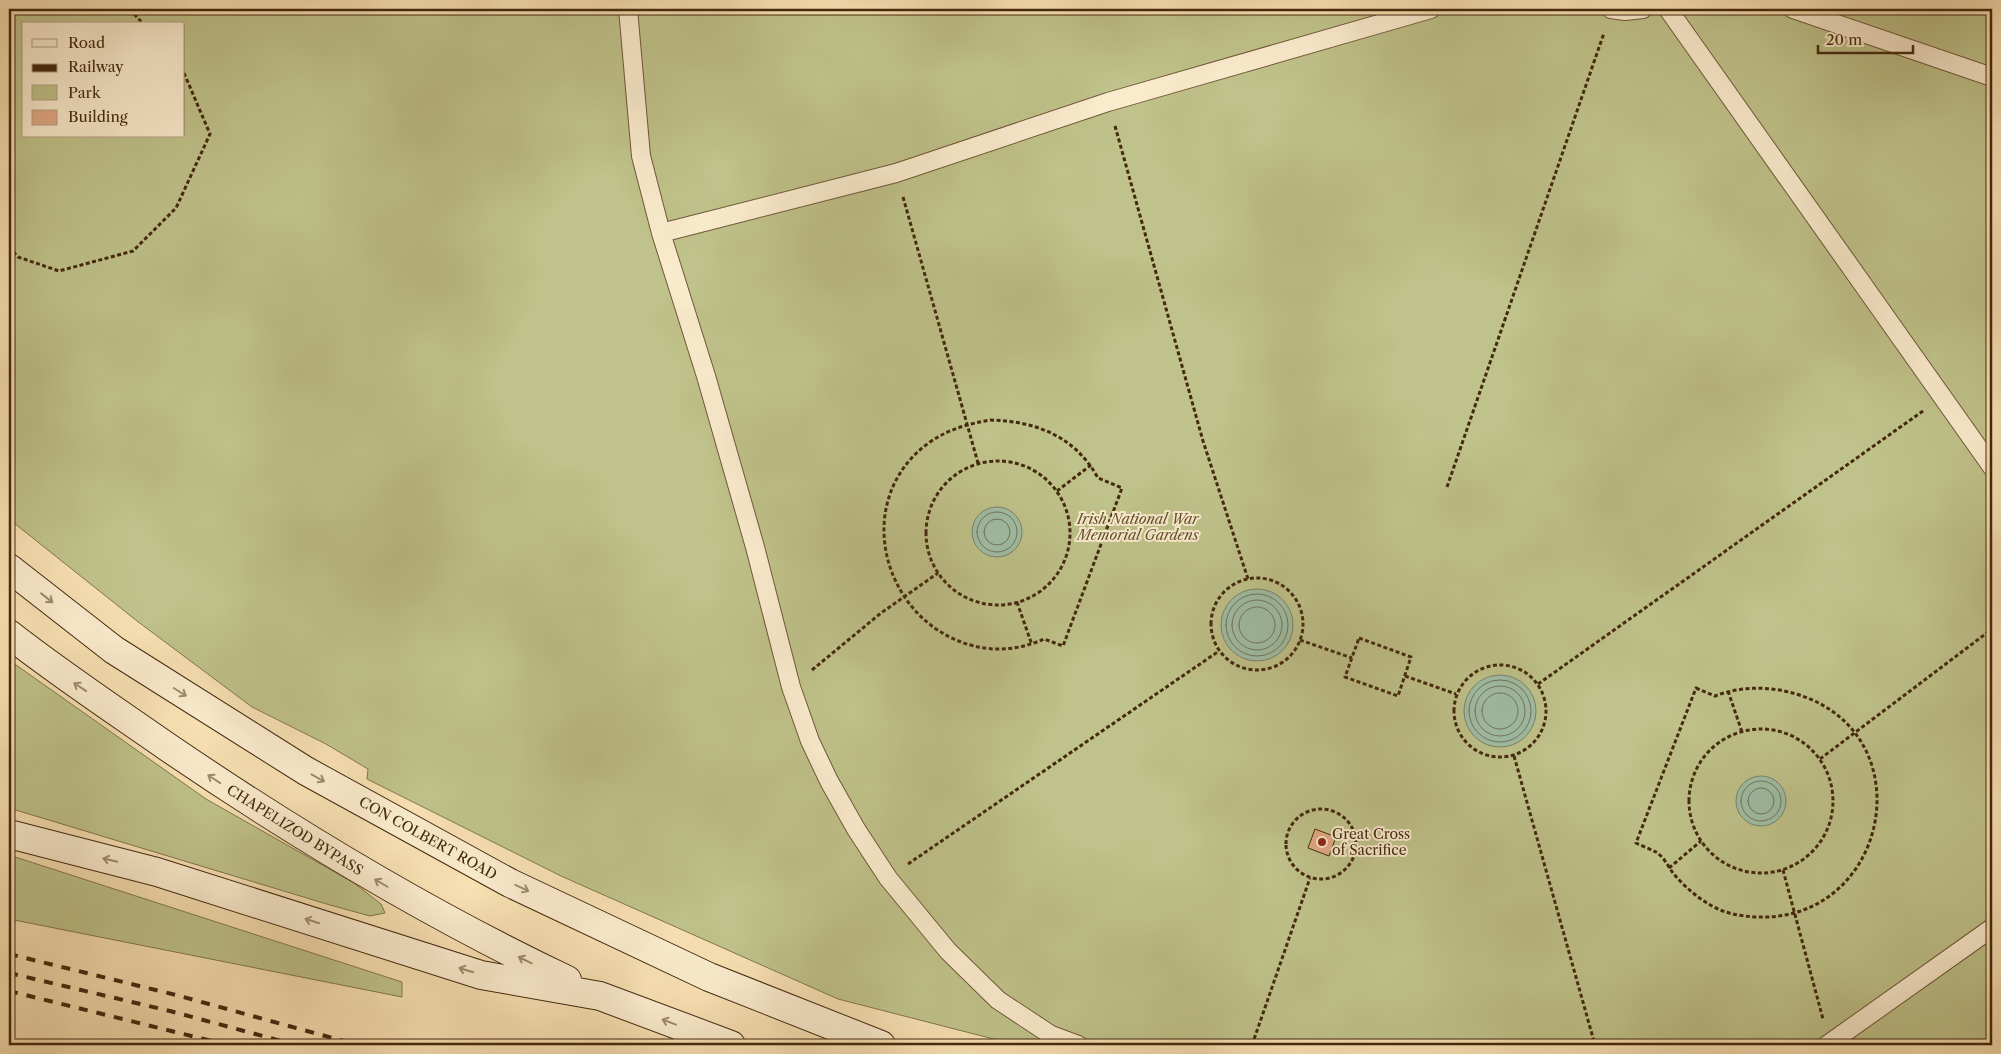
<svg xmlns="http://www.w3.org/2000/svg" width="2001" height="1054" viewBox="0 0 2001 1054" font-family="'Libre Caslon Text',serif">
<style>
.green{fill:#bfc28a;stroke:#82764c;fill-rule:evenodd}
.water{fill:#9fbea6;stroke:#7b826a}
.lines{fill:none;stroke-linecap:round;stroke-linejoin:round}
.shore{stroke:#72745a;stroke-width:1}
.building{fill:#e1a985;stroke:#44290f}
.lane-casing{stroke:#715738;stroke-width:20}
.secondary-casing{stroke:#44290f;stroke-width:30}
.path{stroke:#44290f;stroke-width:3;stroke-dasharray:4 2.5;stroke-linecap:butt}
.lane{stroke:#faebcd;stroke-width:18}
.secondary{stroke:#faebcd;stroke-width:28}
.rail{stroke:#44290f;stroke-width:4;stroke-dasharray:9 9;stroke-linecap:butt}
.oneway{stroke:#9f8a6e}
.poi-dot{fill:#8f2418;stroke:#faebcd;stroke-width:2}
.labels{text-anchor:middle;stroke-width:4;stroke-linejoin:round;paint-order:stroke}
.park-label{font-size:14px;font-style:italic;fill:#634f2e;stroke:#faebcd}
.street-label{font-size:14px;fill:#44290f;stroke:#faebcd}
.poi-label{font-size:14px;fill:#44290f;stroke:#faebcd;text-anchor:start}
</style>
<rect width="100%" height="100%" fill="#f7e0b2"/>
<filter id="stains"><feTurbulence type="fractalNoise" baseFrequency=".004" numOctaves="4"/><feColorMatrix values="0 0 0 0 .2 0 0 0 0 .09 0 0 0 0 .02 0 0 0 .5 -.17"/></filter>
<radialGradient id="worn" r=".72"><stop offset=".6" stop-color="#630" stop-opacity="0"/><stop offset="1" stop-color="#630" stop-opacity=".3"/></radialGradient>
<!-- green -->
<path class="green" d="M9 9H1992V1045H1017L838 999 561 876 367 779 368 769 326 744 252 707 137 621 9 519ZM24 24H184V136H24Z
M9 660 206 799 354 883 381 904 385 913 370 916 330 905 9 808Z
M9 855 402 982V997L9 919Z"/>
<!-- water -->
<path class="water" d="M972 532a25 25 0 1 1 50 0a25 25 0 1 1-50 0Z
M1221 625a36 36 0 1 1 72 0a36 36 0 1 1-72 0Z
M1464 711a36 36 0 1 1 72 0a36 36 0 1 1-72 0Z
M1736 801a25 25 0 1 1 50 0a25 25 0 1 1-50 0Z"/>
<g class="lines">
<!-- shore -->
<path class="shore" d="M977 532a20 20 0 1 1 40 0a20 20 0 1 1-40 0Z
M984 532a13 13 0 1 1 26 0a13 13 0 1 1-26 0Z
M1226 625a31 31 0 1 1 62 0a31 31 0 1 1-62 0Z
M1232 625a25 25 0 1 1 50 0a25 25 0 1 1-50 0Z
M1239 625a18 18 0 1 1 36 0a18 18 0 1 1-36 0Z
M1469 711a31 31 0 1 1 62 0a31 31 0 1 1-62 0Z
M1475 711a25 25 0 1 1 50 0a25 25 0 1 1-50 0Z
M1482 711a18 18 0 1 1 36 0a18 18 0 1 1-36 0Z
M1741 801a20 20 0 1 1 40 0a20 20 0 1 1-40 0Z
M1748 801a13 13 0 1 1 26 0a13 13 0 1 1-26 0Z"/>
</g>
<!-- building -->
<path class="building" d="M1315 829 1336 837 1329 856 1308 848Z"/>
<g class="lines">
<!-- lane casing -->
<g class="lane-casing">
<path id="lane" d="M628 9 641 156 661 233 706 376 755 547 791 687 810 741 829 781 856 829 888 878 948 951 998 1000 1051 1035 1078 1045
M1611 9 1625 11 1643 9
M1668 9 1992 467
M1793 9 1992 77
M661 233 896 173 1108 102 1431 9
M1827 1045 1992 928"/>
</g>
<!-- secondary casing -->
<g class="secondary-casing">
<path id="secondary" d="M9 568 114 650 306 771 510 883 709 977 881 1045
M9 634C60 674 113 709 166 746 295 834 426 913 567 980
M9 834 157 872 481 975 600 996 731 1045"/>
</g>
<!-- path -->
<path class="path" d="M130 9 143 24
M1115 126 1203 441 1248 579
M903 197 978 463
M9 247 18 257 59 271 133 251 176 208 210 134 184 73
M990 420C1035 421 1075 436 1098 478L1122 488 1063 646 1044 639C1022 649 997 652 974 646 882 623 849 499 930 442 949 429 968 424 990 420Z
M926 533a72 72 0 1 1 144 0a72 72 0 1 1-144 0Z
M1447 487 1604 33
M1057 491 1091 465
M1211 624a46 46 0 1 1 92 0a46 46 0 1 1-92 0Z
M1017 602 1032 645
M1359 638 1411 657 1398 696 1345 677Z
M1300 640 1352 658
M1454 711a46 46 0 1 1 92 0a46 46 0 1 1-92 0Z
M812 670 881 613 938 573
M1405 676 1456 694
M1538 684 1923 411
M1696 688 1715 696C1741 686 1770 686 1796 694 1932 734 1886 940 1738 915 1712 911 1689 892 1673 873 1668 866 1663 856 1656 852 1650 849 1642 846 1636 843Z
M1728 691 1742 732
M1689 801a72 72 0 1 1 144 0a72 72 0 1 1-144 0Z
M1514 756 1595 1045
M1820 759 1992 629
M1286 844a35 35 0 1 1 70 0a35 35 0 1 1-70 0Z
M908 864 1219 651
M1669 868 1701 841
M1783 870 1823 1019
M1252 1045 1310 878"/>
<!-- lane -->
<use href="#lane" class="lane"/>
<!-- secondary -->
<use href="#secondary" class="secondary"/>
<!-- rail -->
<path class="rail" d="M9 954 176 995 358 1045
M9 973 170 1011 296 1045
M9 991 228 1045"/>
</g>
<!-- one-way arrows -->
<defs><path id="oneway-shaft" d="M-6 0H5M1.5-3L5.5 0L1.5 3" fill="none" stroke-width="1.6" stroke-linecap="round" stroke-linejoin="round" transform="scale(1.25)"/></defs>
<g class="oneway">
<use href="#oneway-shaft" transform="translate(47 598) rotate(38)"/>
<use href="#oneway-shaft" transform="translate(80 687) rotate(-146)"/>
<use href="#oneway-shaft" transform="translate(180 692) rotate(32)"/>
<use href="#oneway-shaft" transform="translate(318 778) rotate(29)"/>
<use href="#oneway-shaft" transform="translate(214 779) rotate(-146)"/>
<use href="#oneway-shaft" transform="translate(110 860) rotate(-166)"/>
<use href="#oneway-shaft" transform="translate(381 883) rotate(-150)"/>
<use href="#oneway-shaft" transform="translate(522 888) rotate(25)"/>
<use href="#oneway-shaft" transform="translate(312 921) rotate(-162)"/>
<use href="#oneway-shaft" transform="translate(525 960) rotate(-154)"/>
<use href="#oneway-shaft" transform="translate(466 970) rotate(-163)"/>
<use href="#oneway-shaft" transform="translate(669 1022) rotate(-159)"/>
</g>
<!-- markers -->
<circle class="poi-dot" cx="1322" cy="842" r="5"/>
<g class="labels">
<!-- park labels -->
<g class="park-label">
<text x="1138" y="524">Irish National War<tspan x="1138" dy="16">Memorial Gardens</tspan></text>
</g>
<!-- street labels -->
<g class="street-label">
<text transform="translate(295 830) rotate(32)" y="5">CHAPELIZOD BYPASS</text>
<text transform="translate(428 838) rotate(29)" y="5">CON COLBERT ROAD</text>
</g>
<!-- poi labels -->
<g class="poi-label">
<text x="1332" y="839">Great Cross<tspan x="1332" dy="16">of Sacrifice</tspan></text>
</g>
</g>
<!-- margin -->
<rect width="2001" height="1054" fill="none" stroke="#f7e0b2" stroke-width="30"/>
<rect x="10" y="10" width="1981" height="1034" fill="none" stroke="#44290f" stroke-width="2.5"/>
<rect x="15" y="15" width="1971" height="1024" fill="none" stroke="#44290f"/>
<!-- legend -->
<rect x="22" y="22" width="162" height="115" fill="#faebcd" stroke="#b19d81"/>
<rect x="32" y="39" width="25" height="8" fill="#faebcd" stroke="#b19d81"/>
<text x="68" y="48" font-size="15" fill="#44290f">Road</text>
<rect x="32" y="64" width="25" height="8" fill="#44290f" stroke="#b19d81"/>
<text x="68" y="72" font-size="15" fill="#44290f">Railway</text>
<rect x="32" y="85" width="25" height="15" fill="#bfc28a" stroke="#b19d81"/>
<text x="68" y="98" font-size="15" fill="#44290f">Park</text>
<rect x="32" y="110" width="25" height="15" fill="#e1a985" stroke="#b19d81"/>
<text x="68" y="122" font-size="15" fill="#44290f">Building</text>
<!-- scale -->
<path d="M1818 45v8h95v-8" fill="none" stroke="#44290f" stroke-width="2.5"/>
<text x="1826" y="45" font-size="15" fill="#44290f" stroke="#faebcd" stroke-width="4" paint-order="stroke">20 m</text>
<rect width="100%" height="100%" filter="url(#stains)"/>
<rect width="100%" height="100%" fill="url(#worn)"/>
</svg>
